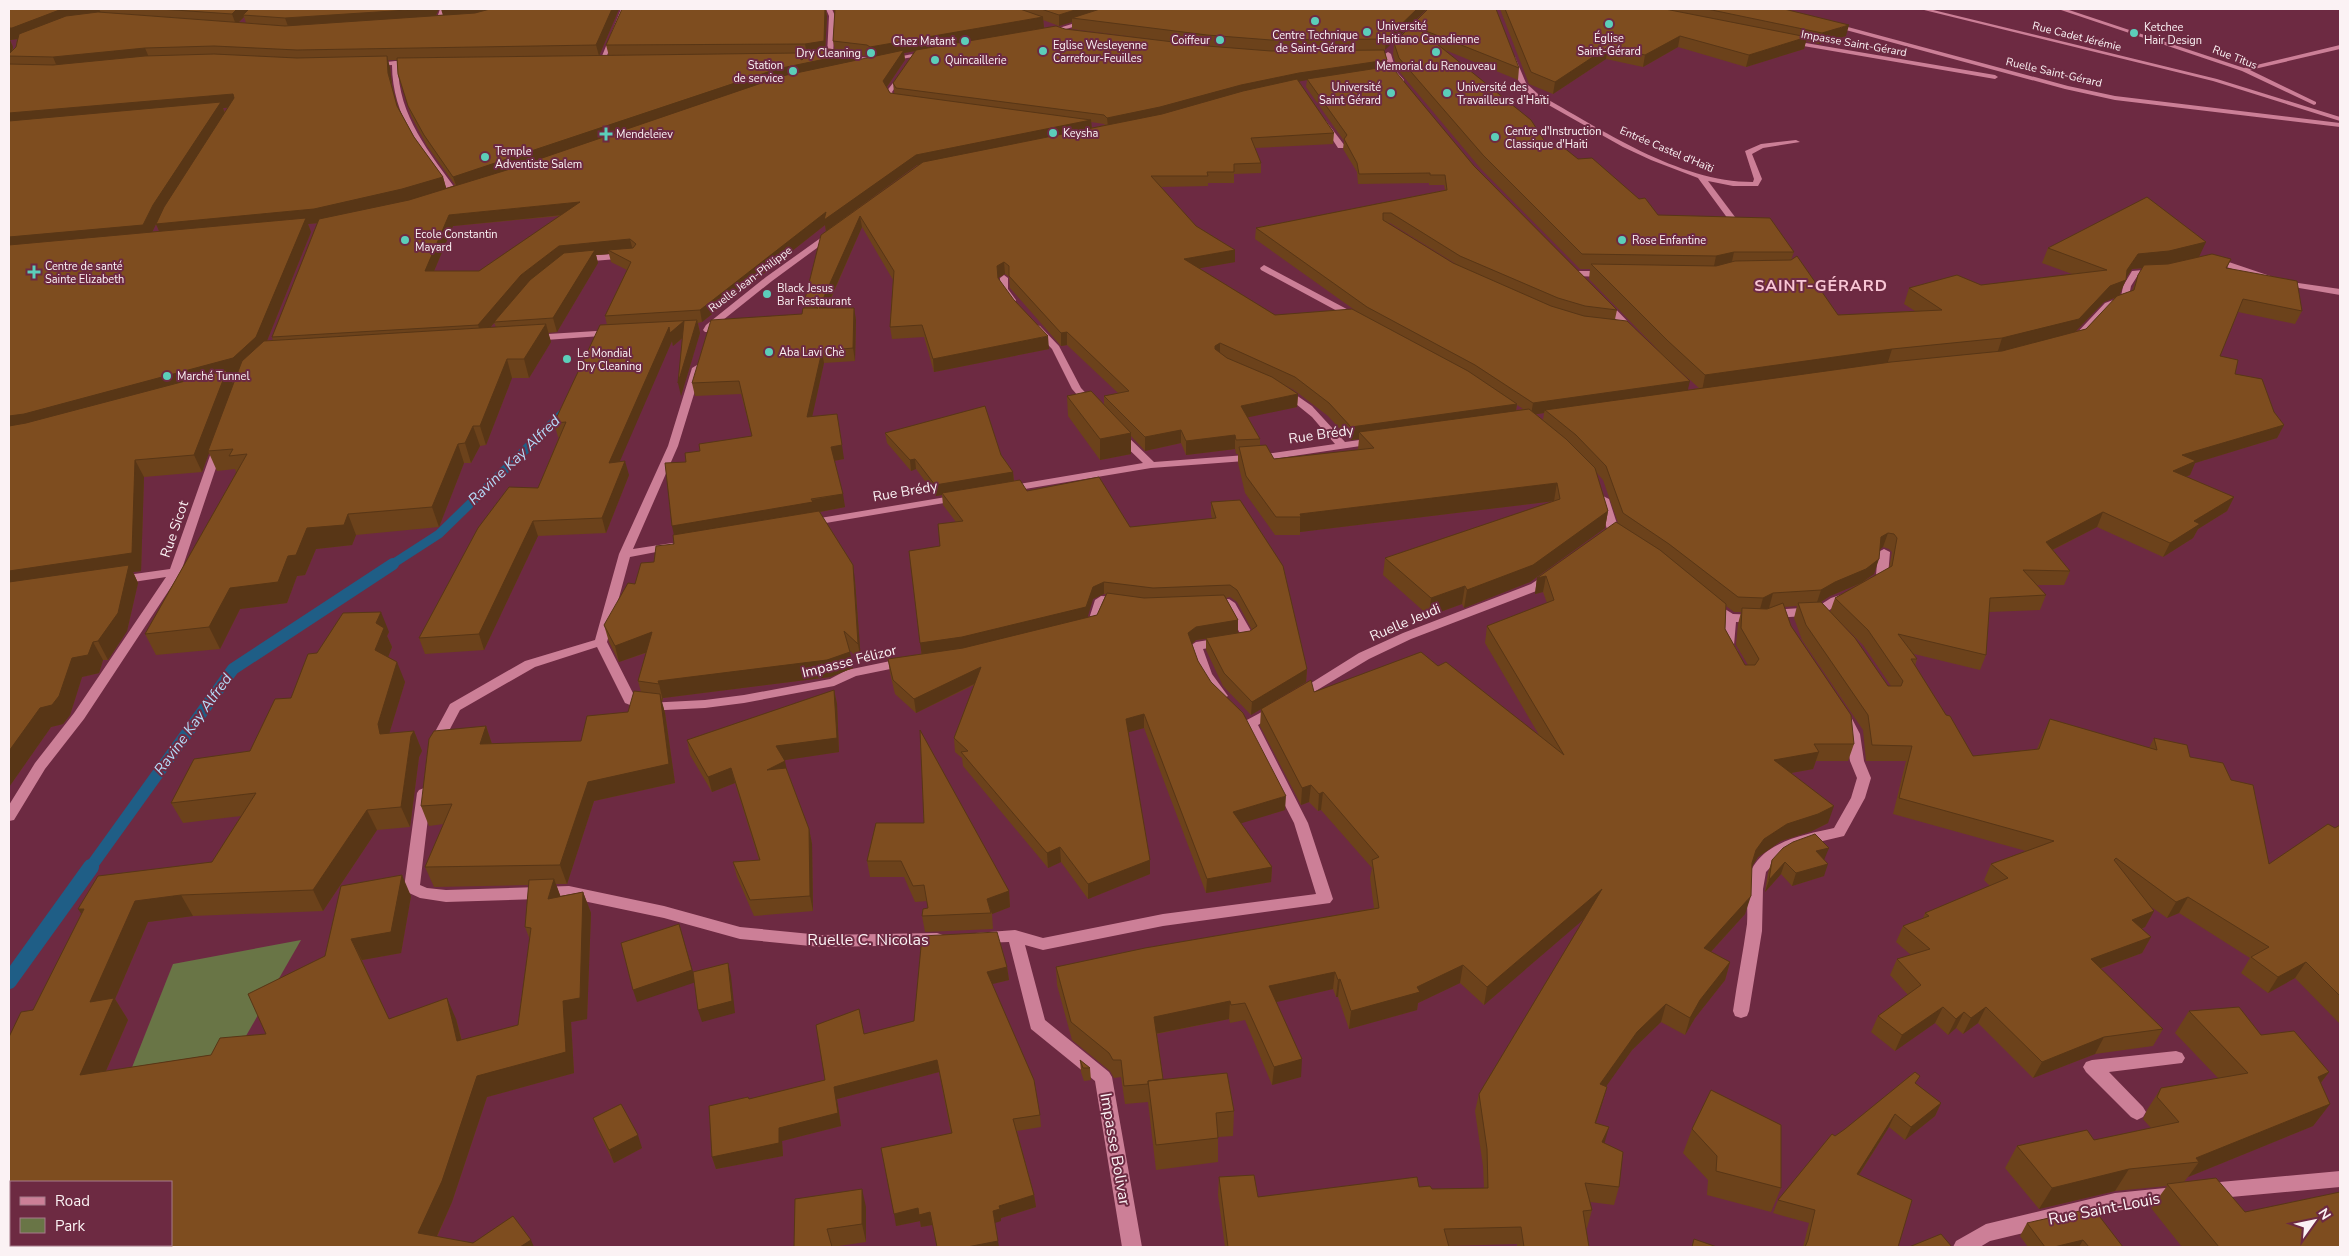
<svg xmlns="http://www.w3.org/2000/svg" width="2349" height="1256" viewBox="0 0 2349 1256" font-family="'Nunito Sans',sans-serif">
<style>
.green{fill:#697546}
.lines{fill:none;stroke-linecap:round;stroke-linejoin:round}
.stream-far2{stroke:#1f5e86;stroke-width:9}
.stream-far1{stroke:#1f5e86;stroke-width:12}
.stream{stroke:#1f5e86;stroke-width:16}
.minor{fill:#cc7f97;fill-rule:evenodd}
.wall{fill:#6c421b;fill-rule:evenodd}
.shaded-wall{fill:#583616}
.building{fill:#7e4d1f;stroke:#583616;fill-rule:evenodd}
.poi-dot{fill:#5cceba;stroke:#6d2a42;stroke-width:2}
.labels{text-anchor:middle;stroke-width:4;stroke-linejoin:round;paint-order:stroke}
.far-poi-label{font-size:11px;fill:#fbf2f4;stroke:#6d2a42;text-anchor:start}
.far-street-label{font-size:11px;fill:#fbf2f4;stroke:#6d2a42}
.street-label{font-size:14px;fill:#fbf2f4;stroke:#6d2a42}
.water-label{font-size:15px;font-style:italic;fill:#b5dbf8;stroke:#6d2a42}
.far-district-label{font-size:16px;font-weight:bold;letter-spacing:1px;fill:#f9c7d5;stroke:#6d2a42}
.near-street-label{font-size:16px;fill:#fbf2f4;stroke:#6d2a42}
</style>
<rect width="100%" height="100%" fill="#6d2a42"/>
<!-- green -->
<path class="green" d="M301 940 227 1069 125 1085 173 964Z"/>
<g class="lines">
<!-- stream-far2 -->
<path class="stream-far2" d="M391 565 439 534 564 412"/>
<!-- stream-far1 -->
<path class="stream-far1" d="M90 868 233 669 393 564"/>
<!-- stream -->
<path class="stream" d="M9 981 91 867"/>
<!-- minor -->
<path class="minor" d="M440 9H446L439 24H435Z
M621 9H627L605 60 600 61Z
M826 9H832L835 16 833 55 830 57 827 55 829 16Z
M1920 9H1929L2217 79 2340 117V121L2213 81Z
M2058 9H2066L2244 68 2340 45V49L2250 70 2316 102V104L2314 105 2242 71Z
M1088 19 1090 22 1049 34 1046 32Z
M1833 23 2068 86 2115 96 2340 123V127L2115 100 2065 89 1831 26Z
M1788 40 1995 75 1998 77 1995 79 1786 43Z
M929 51 931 54 889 61 886 59Z
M1388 52 1391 54 1396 71 1404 80V82H1400L1390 71 1385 54Z
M838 54 878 59 881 61 878 63 836 57Z
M1511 57H1515L1526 83 1538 94C1601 129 1678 182 1753 182L1754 179 1745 151 1761 144 1796 140 1800 142 1763 148 1752 154 1762 179 1758 186H1733L1708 181 1738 221 1731 223 1698 178 1651 160 1623 147 1529 94 1518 80Z
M395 61H413L416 63 398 65C398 116 430 153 458 192L457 194H451C423 155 392 116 392 65L373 66 370 64Z
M903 70 906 72 892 92 895 98 906 101 903 103 891 101 886 92Z
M1322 121H1326L1345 146 1344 148H1338L1321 122Z
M829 232 836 234 772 281 713 328 711 332H705L703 330 706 325 766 277Z
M626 253 630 256 629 258 581 262 577 259 581 256Z
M2214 257 2285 281 2340 289V295L2281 285 2211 262 2210 260Z
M1264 265 1358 315 1360 317 1352 319 1261 270 1260 268Z
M2155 269 2159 272 2158 274 2138 275 2131 286 2128 301 2111 307 2080 340 2070 341V337L2074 336 2105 303 2121 297 2123 286 2132 271Z
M1577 271H1605L1609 274 1605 277 1574 276V272Z
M1004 275 1008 278V289L1016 300 1015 302H1009L1000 289V278Z
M1604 299 1607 300 1635 329V333H1629L1601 304V300Z
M1037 325 1040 326 1059 346 1081 388 1096 404 1095 406H1087L1072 389 1052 349 1032 328Z
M612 330 617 333 615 335 532 341 527 338 532 335Z
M697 365 702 368 678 446 633 549 672 543 678 546 672 549 630 557 607 642 635 697 647 703 705 700 744 695 830 679 847 670 905 658 910 659 911 662 910 665 856 676 834 686 744 703 705 708 645 711 625 703 597 647 535 667 460 710 441 746H431L429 743 450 704 525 661 595 640 619 554 668 446 692 368Z
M1283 386 1312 406 1345 442 1374 438 1379 441 1374 444 1273 459 1151 468 1007 492 1002 489 1007 486 1143 463 1116 437 1115 435 1120 432 1124 433 1154 462 1273 453 1335 444 1312 417 1280 391 1278 389Z
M218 444 223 447 181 572 84 719 45 769 14 820 9 821V805L35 763 74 713 166 577 120 584 114 580 120 576 170 569 213 447Z
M958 495 964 498 962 500 808 526 802 523 808 520Z
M1603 496 1609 499 1619 530 1603 540 1597 537 1607 529 1597 499Z
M1884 549 1890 552 1888 576 1877 586H1869L1867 583 1876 575 1878 552Z
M1548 573 1554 577 1539 590 1411 639 1369 659 1304 698 1299 699 1292 695 1359 653 1403 633 1531 584Z
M1849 592 1853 593 1855 596 1820 615 1772 618 1762 623 1736 622 1734 645 1738 652 1732 656 1727 655 1722 645 1724 619 1706 605 1712 601 1733 614 1759 615 1769 610 1817 607 1831 598Z
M1101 596 1120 597 1126 601 1120 605 1106 604 1097 627 1086 630 1082 629 1080 626 1088 622 1095 600Z
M1229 599 1235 603 1255 638 1253 641 1241 643 1235 639 1241 635 1225 607 1218 606 1216 603 1218 600Z
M1221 638 1225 639 1227 642 1225 645 1203 649 1212 674 1228 696 1221 700 1216 699 1199 674 1190 646 1196 642Z
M1275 705 1280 706 1282 709 1280 712 1258 725 1308 823 1333 899 1330 903 1163 926 1043 950 1025 945 1045 1020 1109 1072 1112 1077 1142 1247H1122L1095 1081 1031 1029 1009 942 982 943 976 941 974 937 976 933 1015 930 1043 938 1163 914 1316 894 1294 823 1243 724 1245 721Z
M1844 712 1849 713 1860 734 1864 761 1871 778 1865 798 1844 836 1810 844 1788 853 1778 859 1766 872 1763 889 1762 931 1749 1011 1747 1016 1741 1018 1735 1016 1733 1011C1737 982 1743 953 1747 924 1748 910 1746 895 1748 881 1755 843 1802 835 1834 828L1851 798 1857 778 1850 761 1846 734 1837 716Z
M424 788 429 790 431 793 420 885 427 888 446 890 569 886 664 906 740 927 821 935 937 933 943 935 945 939 943 943 937 945 821 947 740 939 664 918 569 898 446 902 420 898 407 892 404 888 417 793 419 790Z
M2176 1051 2182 1053 2185 1058 2182 1063 2109 1072 2143 1107 2146 1112 2143 1117 2137 1120 2131 1117 2086 1072 2083 1067 2086 1062 2092 1060Z
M2340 1171V1187L2209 1199 2202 1197 2200 1191 2202 1185 2209 1183Z
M2175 1187 2182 1189 2184 1195 2182 1201 2175 1203 2115 1211 1990 1241 1980 1247H1953L1956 1241 1986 1224 2115 1193Z"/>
</g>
<!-- wall -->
<path class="wall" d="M9 9H439L436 15 619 9 599 56H609L606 45 622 9H826L827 16 825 50H835L833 41 835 13 833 9H1427L1384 50 1387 60V67L1474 166 1617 310 1615 319 1659 351 1589 279 1590 269H1580L1481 169 1398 70 1393 55 1394 43 1428 9 1519 68 1518 80 1445 50 1549 148 1578 159 1658 215 1794 252 1791 260 1838 315 1915 311 1904 304 1909 288 1981 285 2072 274 2042 263 2048 248 2231 259 2227 268 2302 311 2295 324 2238 312 2220 356 2235 374 2274 412 2284 425 2277 438 2195 463 2190 475 2186 477 2234 497 2227 511 2198 529 2193 538 2163 557 2097 527 2053 550 2070 571 2064 585H2037L2046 595 2040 610 1989 612 1986 655 1980 670 1914 654 1917 659 1915 666 1946 715 1973 756 2037 749 2043 734 2050 719 2149 748 2154 738 2190 757 2269 864 2335 828 2340 825V1024L2295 978 2268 993 2241 973 2250 958 2179 913 2167 918 2150 906 2154 911 2145 927 2142 929 2151 937 2142 953 2100 969 2163 1029 2153 1046 2095 1054 2033 1078 1978 1023 1963 1034 1956 1028 1948 1035 1935 1023 1895 1051 1871 1032 1878 1016 1908 995 1890 975 1897 959 1911 955 1896 942 1903 926 1923 918 1925 913 1990 886 1984 880 1991 864 2026 851 1893 814 1906 761H1866L1863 730 1802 640 1794 618 1797 606 1784 607 1791 626 1854 744 1848 761H1816L1813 769 1791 773 1828 823 1812 831 1781 841 1758 857 1752 866 1745 914 1711 952 1730 962 1725 980 1695 1018 1685 1035 1661 1022 1632 1050 1606 1086 1607 1087 1596 1123 1604 1143 1619 1187 1614 1205 1590 1202 1592 1210 1587 1228H1586L1589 1247H1517V1244L1449 1246V1247H1225L1218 1195 1219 1177 1258 1197 1419 1187 1432 1189 1484 1188 1483 1166 1475 1111 1479 1094 1585 918 1484 1005 1460 983 1418 1003 1417 1010 1349 1029 1338 997H1336L1333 989 1276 1002 1301 1077 1272 1085 1245 1020 1230 1023 1229 1019 1157 1034 1163 1079 1234 1111 1233 1136 1218 1137V1162L1156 1170 1148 1102 1125 1104 1121 1077 1114 1078 1110 1071 1072 1040 1057 985 1056 967 1374 908 1370 878 1372 868 1321 810 1318 811 1309 802 1301 805 1260 726 1261 709 1314 692 1438 666 1539 735 1485 643 1487 626 1547 603 1543 592 1535 594 1537 578 1618 523 1603 480 1596 472 1608 511 1605 528 1530 582 1464 608 1462 604 1429 616 1383 575 1385 558 1554 501 1300 532V535H1275L1245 493 1238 463V454H1236L1235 449 1186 455 1181 443 1145 451 1131 436V454L1100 460 1068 416 1067 396 1104 405V396L1118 393 1067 345 1061 346 1010 288 1009 277 1005 274 998 278V279L1049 349 934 372 924 337 892 339 890 327 893 280 862 227 827 308H854L856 320 855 361 824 363 812 417 844 459 834 461 845 507 820 512 855 581 861 661 849 650 853 668 830 677 663 698V701L661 700 665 713 675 783 594 801 567 884H556L560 896 583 892 591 913 587 1019 571 1022 574 1073 487 1097 452 1202 437 1237 473 1243 534 1247H9L33 1010 212 862 241 816 183 823 171 803 250 751 291 698 317 653 389 632 387 636 392 647 388 657 405 682 389 734 414 731 422 751 419 757 410 827 377 830 323 911 193 916 148 922 115 999 128 1020 106 1071 211 1055 266 1034 325 956 411 896 401 953 362 960 389 1019H456L462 1040 518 1025 530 940 525 927 529 885 434 887 425 867 444 824 429 826 421 806 486 726 492 744 581 741 628 712 641 692 638 681 646 653 619 662 609 642 604 625 635 584 654 562 674 544V535L686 462 700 451 752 436 741 394 695 396 692 383 802 314 805 308 804 303 826 231 825 225 702 322 698 323 700 333 681 396 683 338 673 346 672 341 619 462 629 475 606 533 538 536 484 650 425 654 419 638 538 488 559 437H558L554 423 607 325 605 316 627 270 611 262 609 254 596 255 598 263 557 332 548 333 551 342 529 378H512L486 445 480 446 471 463H464L439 527 356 535 352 545 316 549 305 575 297 576 287 603 240 609 220 649 156 655 145 634 236 473 235 469 217 471 209 453 202 472 144 477 141 571 133 572 138 583 127 631 108 660H103L99 673 82 677 70 715 63 724 51 727 9 787V64H10L9 62ZM244 17 246 23 239 22ZM1043 20 1059 26 1072 22V29L1150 39 1065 29 1044 28ZM17 39 16 47 13 50V47L10 40ZM915 51 893 83 894 92 895 94 890 93 887 87 905 60 904 53ZM799 55H806L802 60 799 58ZM854 55 868 56 870 58 855 61ZM388 60H397L398 74 411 116 427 146 455 185 446 188 443 177 414 137 398 107 392 85 390 68ZM1307 80 1306 87 1344 141 1343 149 1357 172 1358 184 1429 183V185H1444L1445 190 1256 228 1255 239 1356 311 1275 315 1199 268 1235 262V250L1196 226 1161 187 1208 186V183H1234V174L1261 173V163L1255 148 1333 144 1334 133 1298 81ZM223 108H228L225 112ZM1091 122 1104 124 1105 125 1092 128ZM917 165H918L833 226ZM560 216 479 271H434L453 226ZM318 223 272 337 273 341H267L311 232 308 224ZM1388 223H1390L1456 264 1453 263ZM156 224 159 231 152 232ZM2142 268 2138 275 2132 291 2119 295 2126 278 2132 269ZM2117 297 2086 329 2076 331 2104 302ZM494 323 496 327H491ZM1670 362 1699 388 1688 390ZM237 375 233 384 230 377ZM1285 385 1294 390 1328 416 1350 440 1359 439 1358 449 1359 450 1274 459 1260 445V439L1248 417 1297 407 1298 394ZM1517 405 1523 409 1516 410ZM1544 413 1543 420 1536 414ZM1883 547 1889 549 1892 552 1889 568 1863 582 1874 574 1880 549ZM1859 584 1835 598 1830 612 1821 602 1830 596ZM1726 606 1734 612H1741L1738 624 1736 645 1748 665H1745L1725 629ZM1838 620 1863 645 1891 686H1888Z
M1500 9H1784L1846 36 1819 44 1806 41 1804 49 1746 67 1678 47 1643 67 1606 59 1553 94 1529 84Z
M885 433 1001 455 1013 472 1014 481 1027 491 1130 527 1212 519 1211 514V502L1307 669 1306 682 1251 715 1223 686 1206 650V639L1196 640 1192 644 1198 661 1285 810 1241 823 1272 867 1271 882 1206 893 1144 728 1128 732 1150 860V874L1088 899 1061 862 1048 868 963 766 962 758 955 752 954 738 974 685 916 713 895 694 890 673 888 659 921 654 940 546 956 522 943 505 942 495 936 496 916 469 911 471 887 443ZM1104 594H1106L1097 615 1087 618 1093 599ZM1230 597 1237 602 1252 630 1250 631 1238 633V620L1226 598Z
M834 690 837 704 839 752 784 760 787 770 809 829 812 844 813 911 754 916 737 877 733 862 759 860 735 783 712 792 690 755 687 740Z
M876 823 1009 891 1010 907 992 914 993 929 925 932 922 916 928 908 927 901 915 902 904 877H870L867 861Z
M1772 860H1825L1824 876 1792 886 1781 874 1765 892 1768 873Z
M1007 967 1009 980 992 984 1040 1115 1041 1127 1017 1131 1034 1195 1036 1207 1001 1218V1221L932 1225 921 1227 920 1221 896 1226 951 1133 939 1072 837 1099 841 1126 782 1141 783 1156 716 1169 712 1157 749 1099 825 1080 864 1034 914 1021Z
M2189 1011 2261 1035 2329 1072 2321 1083 2330 1104 2313 1126 2188 1177 2184 1182 2245 1212 2340 1247H2182L2151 1208 2167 1186 2115 1191 2039 1209 2005 1168 2017 1146 2094 1140 2151 1128 2143 1119 2147 1110 2161 1088 2218 1078 2175 1033Z
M1080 1060 1090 1068 1091 1080 1084 1081 1081 1072Z
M1916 1084 1941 1103 1935 1116 1905 1140 1889 1127 1859 1175 1898 1247H1803L1809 1223 1773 1213 1778 1200 1835 1136Z
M593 1118 642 1148 614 1163 598 1131Z
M1692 1129 1781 1188 1771 1212 1707 1195 1708 1180 1683 1153Z
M866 1207V1242L832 1247H794Z
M2027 1223 2123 1247H2028L2020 1236Z"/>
<!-- shaded-wall -->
<path class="shaded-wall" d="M62 9H99L102 15 18 39 10 40 13 47 11 56H9V28Z
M237 9H252L243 15 244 17 236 25 232 14Z
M423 9H439L434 19 289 29 285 18Z
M441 9H507L444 19Z
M612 9H619L599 56 596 45Z
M825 9 827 16 825 52 807 55 805 44Z
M1078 9H1113L1072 18V22L1059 26V15Z
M1417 9H1427L1385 50 1386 39Z
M1043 17 1044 28 904 53 905 60 884 91 872 59 870 47Z
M1849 25 1846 36 1819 44 1822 33Z
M1680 36 1678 47 1643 67 1645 55Z
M1807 37 1804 49 1746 67 1749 55Z
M1608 47 1606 59 1553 94 1555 82Z
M145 48 150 60 58 69 53 57Z
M798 53 800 63 854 53 855 62 457 188 453 177 797 57Z
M387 56 390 68 392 85 388 73Z
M1387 60V68L1307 79V80L1241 93 1161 116 1108 127 1107 118 1241 85 1299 73Z
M233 94 237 107 223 108 225 114 443 177 447 191 319 223 308 224 311 232 262 353 240 374 230 377 234 386 208 451 209 453 202 472 194 455 9 435V416L162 238 156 224 149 239 9 253V113Z
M1091 120 1092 130 917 165 826 231 825 225 702 322 700 310 826 212 916 155Z
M580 202 582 213 453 226 429 283 425 271 449 215Z
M860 216 862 227 821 320 819 308Z
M630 239 633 251 608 250 609 254 596 255 598 263 557 332 553 318 525 287 482 337 478 325 521 275 559 246Z
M2206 242 2199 257 2163 266 2132 269 2124 281 2126 280 2119 296 2104 302 2073 334 1997 354 2002 338 2110 286 2127 270 2138 254Z
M1235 250V262L1184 271V259Z
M1734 252 1731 266 1713 271 1716 256Z
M1004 262 1005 274 998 278V290L997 266Z
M854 308 856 320 855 361 853 348Z
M697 320 700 333 681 396 678 383Z
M684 321 687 334 673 346 672 341 613 477 609 463 669 327Z
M546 324 551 342 529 378 524 359Z
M1067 332V345L1061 346V333Z
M1048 336 1049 349 934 372 933 359Z
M1220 343V355L1215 358V346Z
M1892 349 1887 365 1702 391 1705 375Z
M822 351 824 363 809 431 807 417Z
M507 359 512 378 486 445 480 426Z
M1690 381 1687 393 1545 410 1544 413 1531 415 1533 403Z
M1298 394 1297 407 1240 419 1241 406Z
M1517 404 1515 417 1359 432V439L1350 440 1351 427Z
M2284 425 2277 438 2195 463 2190 475 2166 485 2173 471 2182 455Z
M473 426 480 446 471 463 465 443Z
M1181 430V443L1145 451V437Z
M1131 433V454L1100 460V439Z
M1235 435V449L1186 455V441Z
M458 444 464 463 439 527 432 507Z
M842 445 844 459 833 461 831 447Z
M915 459 916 469 911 471 910 460Z
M135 460 144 477 141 571 133 572 138 583 127 631 108 660 98 641 9 591V571Z
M625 461 629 475 606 533 602 518Z
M1013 472 1014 483 942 493V495L936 496 935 485Z
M1557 483 1554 501 1300 532V514Z
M843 494 845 507 675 540 672 526Z
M2234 497 2227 511 2198 529 2193 538 2163 557 2170 543 2194 521Z
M1608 511 1605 528 1530 582 1464 608 1467 590Z
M2103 512 2097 527 2040 556 2046 542Z
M348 514 356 535 352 545 316 549 305 575 297 576 287 603 240 609 220 649 209 627 230 588 288 556 307 528Z
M533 521 538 536 484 650 479 634Z
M1888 533 1883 547 1876 552 1881 537Z
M1879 559 1874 574 1861 583 1830 596 1816 605 1821 590 1835 582Z
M853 565 855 581 861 661 858 644Z
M1546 576 1543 592 1535 594 1537 578Z
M1104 582V594L1093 599 1087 619 964 650 922 656 920 643 1093 587Z
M1465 586 1462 604 1429 616 1431 598Z
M1773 593 1769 608 1759 613 1763 598Z
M381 612 389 632 387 636 392 647 383 670 375 650 376 623Z
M1238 620V634L1196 640 1188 647V633L1196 627Z
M652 632 656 649 619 662 615 646Z
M93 642 103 660 99 673 82 677 70 715 63 724 51 727 9 787V751L72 658Z
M850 652 853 668 830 677 663 698V701L659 684 658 681Z
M397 662 405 682 386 744 380 734 378 724Z
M981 667 982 680 916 713 914 699Z
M1307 669 1306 682 1251 715 1252 702Z
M834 690 837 704 839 752 779 761 776 746Z
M660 694 665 713 675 783 594 801 567 884 560 865 588 782Z
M1144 714V728L1126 733V719Z
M486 726 492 744H480Z
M414 731 422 751 419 757 410 827 401 807 411 736Z
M1819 752 1813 769 1768 777 1774 760Z
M785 761 788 776 767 770Z
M731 768 735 783 712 792 708 777Z
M1311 785 1309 802 1301 805 1302 788Z
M1323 792 1321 810 1318 811 1319 794Z
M1286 796 1285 810 1232 826 1233 812Z
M1834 806 1828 823 1812 831 1781 841 1758 857 1751 868 1756 850 1764 839 1787 824Z
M367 810 377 830 323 911 313 890Z
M809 829 812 844 813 911 810 896Z
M1060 847 1061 862 1048 868 1047 853Z
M1829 848 1824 860 1816 851Z
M1150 860V874L1088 899V884Z
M1785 862 1781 874 1765 892 1769 880Z
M1828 864 1824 876 1792 886 1796 873Z
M1272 867 1271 882 1206 893 1207 879Z
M402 875 411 896 401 953 362 960 351 939Z
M554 879 562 900 548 899Z
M1602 889 1598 907 1484 1005 1487 987Z
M1009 891 1010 907 992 914 987 899Z
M583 892 591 913 587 1019 571 1022 574 1073 487 1097 452 1202 432 1247 418 1233 477 1076 563 1001Z
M181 895 193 916 148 922 115 999 128 1020 95 1096 80 1075 90 1002 135 901Z
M1751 896 1745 914 1698 966 1704 948Z
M2188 897 2179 913 2167 918 2176 902Z
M78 909H84L92 930Z
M2154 911 2145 927 2124 936 2132 920Z
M679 924 696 982 637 1002 633 990Z
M2151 937 2142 953 2082 975 2091 959Z
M1730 962 1725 980 1695 1018 1685 1035 1690 1018 1700 1000Z
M2306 962 2295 978 2268 993 2278 977Z
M728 963 731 976 735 1013 702 1022 698 1010Z
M1463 965 1460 983 1418 1003 1417 1010 1349 1029 1351 1011 1417 987Z
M1007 967 1009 980 988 985 987 972Z
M1335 972 1333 989 1268 1004 1269 986Z
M1340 979 1338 997H1336L1338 980Z
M447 998 456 1019 467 1062 457 1041Z
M1230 1001 1229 1019 1154 1034V1017Z
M1666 1004 1661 1022 1632 1050 1595 1102 1600 1084 1637 1032Z
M1943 1007 1935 1023 1895 1051 1902 1035Z
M1986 1007 1978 1023 1963 1034 1971 1018Z
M1964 1012 1956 1028 1948 1035 1956 1019Z
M2104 1037 2095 1054 2033 1078 2042 1062Z
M1302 1059 1301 1077 1272 1085 1274 1067Z
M937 1060 939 1072 837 1099 841 1126 782 1141 783 1156 716 1169 712 1157 779 1128 834 1087Z
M2329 1072 2312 1094 2318 1077Z
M1607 1087 1602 1104 1590 1141 1595 1123Z
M1941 1103 1935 1116 1905 1140 1911 1127Z
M2330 1104 2313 1126 2188 1177 2199 1162 2196 1158Z
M1895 1114 1889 1127 1851 1187 1857 1174Z
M1609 1127 1604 1145 1602 1142Z
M638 1135 642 1148 614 1163 609 1150Z
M2129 1169 2115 1191 2039 1209 2052 1188Z
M862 1189 866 1207V1242L862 1224Z
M1034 1195 1036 1207 1001 1218V1221L995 1223 993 1211 999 1206Z
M918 1208 930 1212 932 1225 921 1227 920 1221 896 1226 894 1214Z
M531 1240 534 1247H520Z
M2083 1240 2079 1247H2054Z
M998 1241 999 1247H967Z"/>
<!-- building -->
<path class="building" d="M9 9H65H62L12 28H9Z
M160 9H237L232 14Z
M249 9H423L285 18 243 15Z
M490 9H612L596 45 297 50 214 46 145 48 53 57 9 56V54L16 47 19 34 66 16 98 12 285 26 475 13Z
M622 9H825L824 41 805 44 606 45Z
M835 9H1020L1043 17 870 47 867 45 833 41Z
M1041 9H1078L1059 15Z
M1100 9H1417L1386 39 1271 40 1207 35 1072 18Z
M1428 9H1496L1519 68 1416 27 1531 120 1549 148 1563 147 1578 159 1592 158 1639 199 1645 198 1658 215 1770 218 1794 252H1734L1716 256 1582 254 1483 155 1399 58 1394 43Z
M1505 9H1665L1807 37 1749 55 1680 36 1645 55 1608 47 1555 82 1531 72Z
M1707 9H1784L1849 25 1822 33Z
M1056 26 1065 29 1207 46 1271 51 1384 50 1387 60 1299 73 1241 85 1160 107 1107 118 1104 115 896 88 893 83 916 50Z
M829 49 854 53 777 69 453 177 424 135 408 106 398 74 397 58 798 53 797 57 802 60 809 52Z
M904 50 883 81 890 93 1091 120 916 155 824 220 826 212 700 310 605 316 631 262 608 250 633 248 636 244 630 239 559 246 521 275 478 325 272 337 319 219 409 200 510 169 782 76ZM580 202 479 271H425L449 215Z
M214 54 297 58 387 56 388 73 397 106 414 137 443 177 402 189 314 209 156 224 164 207 234 98 233 94 9 113V64L53 65 145 56Z
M1391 66 1474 166 1617 310 1585 306 1558 298 1460 256 1391 213H1383V220L1453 263 1551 306 1584 316 1627 321 1690 381 1533 403 1475 365 1367 307 1256 228 1447 190 1445 175H1430V173L1359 174 1357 163 1344 139 1347 135 1307 79Z
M1297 79 1334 133 1251 138 1261 163 1234 164V172H1207L1208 176H1151L1196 226 1235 250 1184 259 1275 315 1352 309 1468 371 1517 404 1351 427 1329 403 1295 377 1220 343 1215 346V349L1227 358 1272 377 1298 394 1241 406 1260 439 1236 440 1235 435 1186 441 1181 430 1145 437 1104 396 1129 391 1067 332 1061 333 1009 276V266L1004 262 997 266 998 278 1014 300 1048 336 933 359 922 325 890 327 894 271 860 216 819 308H854L853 348 822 351 807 417 837 414 842 445 831 447 843 494 811 499 813 502 672 526 665 463 686 462 685 453 700 451 699 444 752 436 739 381 692 383 711 320 802 314 803 308H818L804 303 821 235 923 162 1162 114 1243 91Z
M221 102 153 205 143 225 9 237V121Z
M2147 197 2206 242 2169 251 2138 254 2127 270 2126 280 2110 286 2079 319 2002 338 1892 349 1705 375 1668 341 1591 264 1716 266 1735 261 1791 260 1797 256 1838 315 1942 310 1909 288 1957 275 1981 285 2107 270 2048 248Z
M306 218 256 337 233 358 24 414 9 416V245Z
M595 250 553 318 494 322 530 280 564 253Z
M2212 254 2231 259 2226 268 2297 281 2302 311 2243 299 2220 356 2238 360 2235 374 2262 379 2274 412 2284 425 2182 455 2196 461 2173 471 2234 497 2194 521 2200 524 2170 543 2103 512 2046 542 2070 571 2023 570 2046 595 1990 598 1986 655 1898 634 1917 659H1911L1946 715 1950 716 1973 756 2039 749 2050 719 2157 750 2154 738 2187 745 2190 757 2223 763 2231 780 2253 785 2269 864 2328 824 2335 828 2340 825V996L2306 962 2278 977 2251 957 2269 947 2188 897 2176 902 2116 858 2114 860 2154 911 2132 920 2151 937 2091 959 2163 1029 2104 1037 2042 1062 1986 1007 1971 1018 1964 1012 1956 1019 1943 1007 1902 1035 1878 1016 1921 985 1897 959 1930 949 1903 926 1929 916 1925 913 2008 878 1991 864 2054 841 1899 798 1912 746 1872 745 1868 715 1806 625 1798 603 1821 602 1855 638 1888 686H1901L1903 681 1868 630 1835 598 1892 566 1897 538 1894 534 1888 533 1881 537 1879 559 1866 569 1835 582 1821 590 1773 593 1763 598 1738 597 1669 544 1623 513 1606 466 1576 435 1545 410 1891 362 2002 351 2086 329 2117 296 2134 290 2138 275 2144 265 2168 264Z
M697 320 678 383 684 321 670 333 669 327 609 463 625 461 602 518 533 521 479 634 419 638 478 528 509 487 538 488 566 422 554 423 600 325Z
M546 324 524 359H507L480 426H473L465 443 458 444 432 507 348 514 344 525 307 528 296 555 288 556 278 582 230 588 209 627 145 634 247 454 229 456 233 449 208 451 242 361 264 341Z
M227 370 194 455 135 460 132 553 9 571V426L26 423Z
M1091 391 1131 433 1100 439 1067 396Z
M985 406 1001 455 1013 472 935 485 915 459 910 460 885 433Z
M1529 409 1566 439 1595 468 1608 511 1533 565 1467 590 1465 586 1431 598 1385 558 1560 499 1557 483 1300 514 1301 517H1276L1246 476 1239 447 1266 445 1274 459 1374 448 1359 432Z
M1099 477 1130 527 1216 518 1211 502 1240 500 1283 566 1307 669 1252 702 1224 673 1206 638 1250 631 1257 626 1237 590 1230 585 1153 588 1104 582 1093 587 1086 607 962 637 920 643 909 551 940 546 938 524 963 521 942 493 1020 480 1027 491Z
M819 511 853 565 858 644 844 631 850 652 827 660 658 681 659 684 638 681 652 632 615 646 604 625 628 583 635 584 641 563 654 562 656 546 674 544 673 535Z
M1616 522 1660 550 1726 604 1725 629 1745 665H1755L1759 659 1741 628 1742 608 1767 609 1783 603 1791 626 1851 715 1854 744H1814L1819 752 1774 760 1834 806 1818 814 1787 824 1764 839 1756 850 1752 863 1751 896 1704 948 1730 962 1700 1000 1690 1018 1666 1004 1637 1032 1600 1084 1607 1087 1595 1123 1609 1127 1602 1142 1623 1152 1619 1187 1585 1183 1592 1210 1583 1211 1589 1247H1524L1521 1227 1444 1229 1449 1247H1228L1219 1177 1254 1175 1258 1197 1417 1177 1419 1187 1430 1186 1432 1189 1488 1188 1487 1149 1479 1094 1602 889 1487 987 1463 965 1417 987 1420 992 1351 1011 1340 979 1338 980 1335 972 1269 986 1302 1059 1274 1067 1245 1003 1231 1005 1230 1001 1154 1017 1163 1079 1148 1081V1084L1124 1086 1121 1060H1113L1109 1053 1071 1022 1056 967 1145 948 1379 908 1372 860 1379 857 1323 792 1319 794 1311 785 1302 788 1261 709 1311 680 1314 692 1421 652 1438 666 1446 662 1564 755 1487 626 1554 600 1546 576 1537 578Z
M129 565 118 613 98 641 93 642 88 655 72 658 59 696 52 705 40 708 9 751V582Z
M1107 593 1144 598 1224 595 1238 620 1196 627 1188 633 1198 661 1211 682 1243 713 1286 796 1233 812 1272 867 1207 879 1144 714 1126 719 1150 860 1088 884 1060 847 1047 853 961 752 968 751 954 738 981 667 914 699 893 680 888 659 963 648 1097 615Z
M381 612 376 623 384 628 375 650 397 662 378 724 380 734 414 731 411 736 401 807 367 810 313 890 181 895 135 901 90 1002 114 998 80 1075 211 1055 220 1038 266 1034 248 994 325 956 341 886 402 875 391 932 351 939 389 1019 447 998 457 1041 518 1025 531 928 525 927 529 880 554 879 548 899 583 892 580 998 563 1001 566 1052 477 1076 442 1181 418 1233 473 1243 513 1216 531 1240 520 1247H9V1037L21 1012 33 1010 84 909H78L98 876 212 862 256 793 171 803 194 759 250 751 275 699 291 698 308 654 317 653 343 613ZM11 1182H171V1245H11Z
M834 690 837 738 776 746 785 761 767 770 786 768 809 829 810 896 750 900 733 862 760 860 731 768 708 777 687 740Z
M634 691 660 694 669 764 588 782 560 865 425 867 452 804 421 806 429 739 434 731 486 726 480 744 581 741 587 716 628 712Z
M920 730 1009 891 987 899 991 913 922 916 923 909 928 908 924 885 913 886 901 861H867L876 823H924Z
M1815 834 1829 848 1816 851 1828 864 1796 873 1785 862 1769 880 1772 860 1783 848 1793 842Z
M679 924 692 970 633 990 621 943Z
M997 932 1007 967 987 972 1034 1080 1040 1115 1013 1119 1034 1195 999 1206 1000 1209 993 1211 998 1241 967 1247H937L930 1212 919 1215 918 1208 894 1214 881 1148 952 1133 937 1060 834 1087 838 1113 779 1128V1143L712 1157 709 1106 748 1097 749 1099 825 1080 816 1025 859 1009 864 1034 914 1021 922 936Z
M728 963 732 1001 698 1010 693 972Z
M2239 1007 2261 1035 2294 1031 2329 1072 2318 1077 2330 1104 2196 1158 2199 1162 2129 1169 2052 1188 2017 1146 2087 1130 2094 1140 2179 1122 2157 1097 2161 1088 2248 1073 2189 1011Z
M1080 1060 1090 1068H1083Z
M1915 1072 1920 1076 1915 1083 1941 1103 1911 1127 1895 1114 1857 1174 1912 1200 1898 1247H1805L1808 1240 1815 1210 1778 1200 1832 1134 1835 1136 1845 1129Z
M1227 1073 1234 1111 1216 1113 1218 1138 1156 1145 1148 1081Z
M1711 1090 1781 1125V1188L1716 1171 1717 1156 1692 1129Z
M621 1104 638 1135 609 1150 593 1118Z
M2216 1178 2245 1212 2340 1192V1247H2219L2167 1184Z
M862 1189V1224L827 1229 832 1247H794L795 1199Z
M2093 1208 2123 1247H2089L2083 1240 2054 1247H2045L2027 1223Z
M1941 1234 1952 1247H1909Z
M1694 1239 1717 1247H1692Z"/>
<!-- markers -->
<g class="poi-dot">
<circle cx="1315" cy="21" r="5"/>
<circle cx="1609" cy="24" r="5"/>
<circle cx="1367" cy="32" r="5"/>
<circle cx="2134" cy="33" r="5"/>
<circle cx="1220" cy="40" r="5"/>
<circle cx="965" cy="41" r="5"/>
<circle cx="1043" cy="51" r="5"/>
<circle cx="1436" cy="52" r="5"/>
<circle cx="871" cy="53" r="5"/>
<circle cx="935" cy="60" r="5"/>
<circle cx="793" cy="71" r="5"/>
<circle cx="1391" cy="93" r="5"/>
<circle cx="1447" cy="93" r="5"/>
<circle cx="1053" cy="133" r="5"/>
<path d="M603.5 126.5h5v5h5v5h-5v5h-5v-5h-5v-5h5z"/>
<circle cx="1495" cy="137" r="5"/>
<circle cx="485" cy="157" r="5"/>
<circle cx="405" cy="240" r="5"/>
<circle cx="1622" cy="240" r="5"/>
<path d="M31.5 264.5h5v5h5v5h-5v5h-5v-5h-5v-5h5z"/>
<circle cx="767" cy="294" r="5"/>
<circle cx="769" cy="352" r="5"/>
<circle cx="567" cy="359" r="5"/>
<circle cx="167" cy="376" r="5"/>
</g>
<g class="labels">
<!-- far-poi labels -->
<g class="far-poi-label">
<text x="1377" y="30">Université<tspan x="1377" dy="13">Haitiano Canadienne</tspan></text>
<text x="2144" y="31">Ketchee<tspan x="2144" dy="13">Hair Design</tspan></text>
<text x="1315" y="39" text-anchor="middle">Centre Technique<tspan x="1315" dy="13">de Saint-Gérard</tspan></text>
<text x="1609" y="42" text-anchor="middle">Église<tspan x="1609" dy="13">Saint-Gérard</tspan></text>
<text x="1210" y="44" text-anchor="end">Coiffeur</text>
<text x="955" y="45" text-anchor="end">Chez Matant</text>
<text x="1053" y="49">Eglise Wesleyenne<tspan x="1053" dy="13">Carrefour-Feuilles</tspan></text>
<text x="861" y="57" text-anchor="end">Dry Cleaning</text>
<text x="945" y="64">Quincaillerie</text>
<text x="783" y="69" text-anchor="end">Station<tspan x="783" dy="13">de service</tspan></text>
<text x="1436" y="70" text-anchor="middle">Memorial du Renouveau</text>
<text x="1381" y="91" text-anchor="end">Université<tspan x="1381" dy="13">Saint Gérard</tspan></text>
<text x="1457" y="91">Université des<tspan x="1457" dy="13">Travailleurs d’Haïti</tspan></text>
<text x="1505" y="135">Centre d'Instruction<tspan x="1505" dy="13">Classique d'Haiti</tspan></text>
<text x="1063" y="137">Keysha</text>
<text x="616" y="138">Mendeleïev</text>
<text x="495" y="155">Temple<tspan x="495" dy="13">Adventiste Salem</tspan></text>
<text x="415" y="238">Ecole Constantin<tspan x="415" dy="13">Mayard</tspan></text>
<text x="1632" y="244">Rose Enfantine</text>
<text x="45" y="270">Centre de santé<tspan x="45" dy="13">Sainte Elizabeth</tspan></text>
<text x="777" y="292">Black Jesus<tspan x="777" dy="13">Bar Restaurant</tspan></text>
<text x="779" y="356">Aba Lavi Chè</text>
<text x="577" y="357">Le Mondial<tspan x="577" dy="13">Dry Cleaning</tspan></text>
<text x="177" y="380">Marché Tunnel</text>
</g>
<!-- far-street labels -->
<g class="far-street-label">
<text transform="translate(2077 36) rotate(14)" y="4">Rue Cadet Jérémie</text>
<text transform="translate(1854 43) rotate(10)" y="4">Impasse Saint-Gérard</text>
<text transform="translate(2235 57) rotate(21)" y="4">Rue Titus</text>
<text transform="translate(2054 72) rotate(13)" y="4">Ruelle Saint-Gérard</text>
<text transform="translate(1667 149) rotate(23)" y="4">Entrée Castel d'Haïti</text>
<text transform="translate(750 279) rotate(-37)" y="4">Ruelle Jean-Philippe</text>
</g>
<!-- street labels -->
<g class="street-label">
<text transform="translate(1321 434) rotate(-8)" y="5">Rue Brédy</text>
<text transform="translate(905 491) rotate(-10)" y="5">Rue Brédy</text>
<text transform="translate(174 529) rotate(-71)" y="5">Rue Sicot</text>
<text transform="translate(1405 622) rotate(-23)" y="5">Ruelle Jeudi</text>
<text transform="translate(849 661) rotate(-14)" y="5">Impasse Félizor</text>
</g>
<!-- water labels -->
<g class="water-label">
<text transform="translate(514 460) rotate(-44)" y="5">Ravine Kay Alfred</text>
<text transform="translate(193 724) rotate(-54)" y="5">Ravine Kay Alfred</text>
</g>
<!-- far-district labels -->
<g class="far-district-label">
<text x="1821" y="291">SAINT-GÉRARD</text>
</g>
<!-- near-street labels -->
<g class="near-street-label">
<text x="868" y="945">Ruelle C. Nicolas</text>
<text transform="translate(1116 1149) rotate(80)" y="6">Impasse Bolivar</text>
<text transform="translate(2104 1208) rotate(-11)" y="6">Rue Saint-Louis</text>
</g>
</g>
<!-- border -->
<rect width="2349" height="1256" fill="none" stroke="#fbf2f4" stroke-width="20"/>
<!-- legend -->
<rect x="10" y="1181" width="162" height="65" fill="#6d2a42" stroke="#a67a89"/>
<rect x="20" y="1197" width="25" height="8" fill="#cc7f97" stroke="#a67a89"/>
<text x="55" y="1206" font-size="15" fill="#fbf2f4">Road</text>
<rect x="20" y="1218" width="25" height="15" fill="#697546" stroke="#a67a89"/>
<text x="55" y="1231" font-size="15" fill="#fbf2f4">Park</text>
<!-- north arrow -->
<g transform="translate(2314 1221) rotate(57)" stroke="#6d2a42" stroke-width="4" paint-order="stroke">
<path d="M0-4L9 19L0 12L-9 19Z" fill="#fbf2f4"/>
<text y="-8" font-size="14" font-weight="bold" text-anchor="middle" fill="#fbf2f4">N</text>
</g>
</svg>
